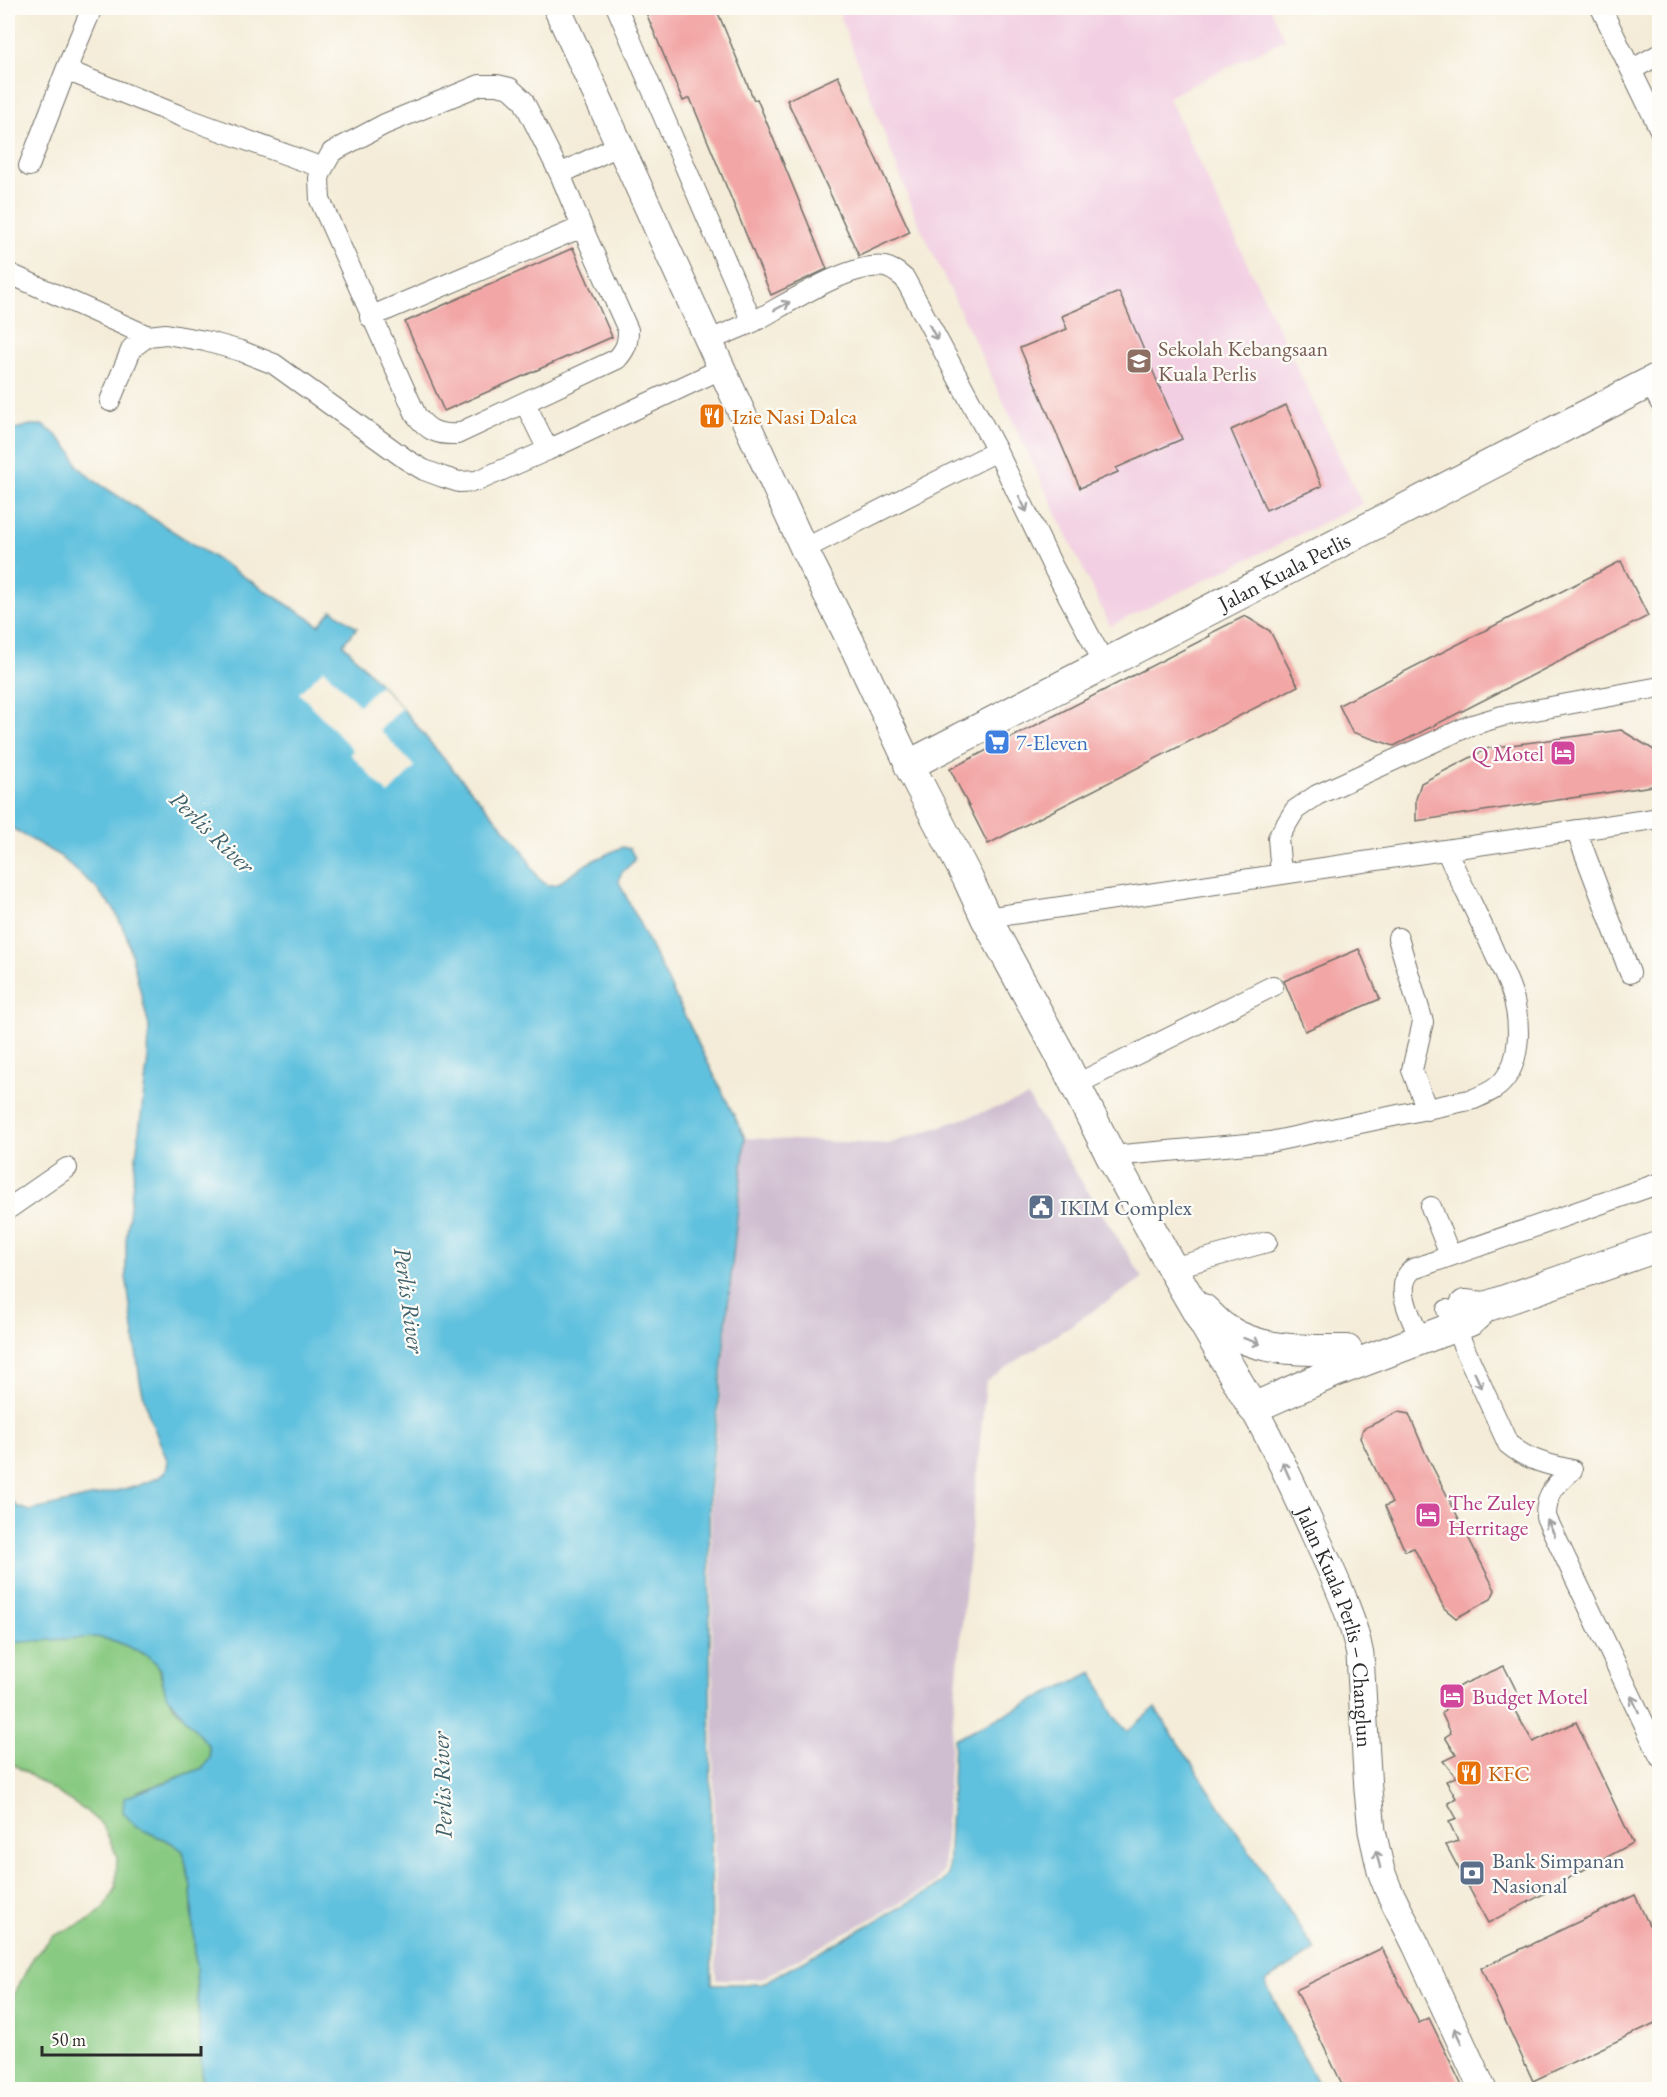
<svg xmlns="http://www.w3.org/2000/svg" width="1667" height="2097" viewBox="0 0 1667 2097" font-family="'EB Garamond',serif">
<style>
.built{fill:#f2cfe2}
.industrial{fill:#cfbdd0}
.green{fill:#89ca82;stroke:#5a7a56;stroke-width:1.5}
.water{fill:#60c1de;stroke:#467684;stroke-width:1.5}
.pier{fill:#f4ecd8}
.building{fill:#f2a6a5}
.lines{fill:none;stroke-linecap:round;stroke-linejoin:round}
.street-casing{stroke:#716f68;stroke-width:22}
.secondary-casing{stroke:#716f68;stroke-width:29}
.primary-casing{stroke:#716f68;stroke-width:32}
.street{stroke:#fff;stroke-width:20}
.secondary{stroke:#fff;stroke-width:27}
.primary{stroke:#fff;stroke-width:30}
.oneway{stroke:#a0a0a0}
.labels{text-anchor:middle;stroke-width:4.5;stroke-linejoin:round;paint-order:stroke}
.education-label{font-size:22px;fill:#785e54;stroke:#fdfcf7;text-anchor:start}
.food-label{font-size:22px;fill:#c56008;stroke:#fdfcf7;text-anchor:start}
.street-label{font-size:22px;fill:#2b2b2b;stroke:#fdfcf7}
.shop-label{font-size:22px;fill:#366cbe;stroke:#fdfcf7;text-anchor:start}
.hotel-label{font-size:22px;fill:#b23c85;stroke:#fdfcf7;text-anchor:start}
.service-label{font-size:22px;fill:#4e5e75;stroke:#fdfcf7;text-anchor:start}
.water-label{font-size:24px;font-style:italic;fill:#3e606a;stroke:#fdfcf7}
</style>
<rect width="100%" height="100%" fill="#fdfcf7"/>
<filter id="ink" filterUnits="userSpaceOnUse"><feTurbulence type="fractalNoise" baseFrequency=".0167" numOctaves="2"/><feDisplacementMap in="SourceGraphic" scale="12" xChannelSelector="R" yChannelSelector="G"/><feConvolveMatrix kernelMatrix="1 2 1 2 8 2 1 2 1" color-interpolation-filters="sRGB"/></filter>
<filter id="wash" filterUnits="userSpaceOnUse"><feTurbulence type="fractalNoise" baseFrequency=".008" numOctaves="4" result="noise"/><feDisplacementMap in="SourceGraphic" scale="24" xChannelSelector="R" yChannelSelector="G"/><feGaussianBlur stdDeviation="1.35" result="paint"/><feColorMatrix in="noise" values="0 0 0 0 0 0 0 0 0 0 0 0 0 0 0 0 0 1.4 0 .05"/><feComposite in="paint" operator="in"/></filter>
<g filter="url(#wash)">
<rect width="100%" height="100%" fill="#f4ecd8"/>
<!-- built -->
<path class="built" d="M837 8H1270L1285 39 1168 97 1362 504 1110 626 916 218Z"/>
<!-- industrial -->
<path class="industrial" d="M1028 1097 1143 1278 986 1381 951 1737 943 1871 935 1884 761 1979H716L711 1492 745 1138 888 1144Z"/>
<!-- green -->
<path class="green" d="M69 1637H96L115 1641 147 1655 157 1664 163 1684 172 1705 194 1726 209 1746 210 1758 203 1768 137 1792 136 1827 170 1842 183 1851 191 1887 203 2089 8 2090V2006L33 1958 53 1936 90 1920 105 1907 116 1887 117 1856 103 1826 86 1811 8 1761V1643Z"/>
<!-- water -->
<path class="water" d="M31 425H42L53 432 71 451 78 466 93 480 319 625 332 610 357 628 343 644 402 708 438 752 521 848 538 878 547 885H556L588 863 622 847 630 849 635 858C630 869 619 869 619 882L745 1138 709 1492 712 1984H762L937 1887 948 1875 954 1739 1093 1672 1113 1715 1127 1731 1155 1708 1315 1950 1265 1982 1320 2089H203L191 1887 183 1851 170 1842 136 1827 123 1812 124 1798 203 1768 210 1758 209 1746 166 1695 161 1673 157 1664 147 1655 115 1641 96 1637 8 1643V1494L16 1506 30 1511 137 1486 158 1478 166 1471 168 1462 149 1416 145 1401 140 1381 126 1276V1240L148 1058 149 1026 127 937 114 909 95 887 60 856 8 826V438L15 429Z"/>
<!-- pier -->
<path class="pier" d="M324 669 359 705 380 685 402 708 380 730 415 767 388 794 350 754 353 750 299 693Z"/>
<g id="blocks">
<!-- building -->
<path class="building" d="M644 8H716L754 100 757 99 827 269 771 295 690 98 683 101Z
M838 76 910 232 859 256 787 100Z
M573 248 612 337 444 411 405 322Z
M1119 292 1182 439 1116 468 1118 472 1080 488 1020 348 1067 329 1062 316Z
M1286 405 1322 486 1266 510 1231 430Z
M1621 561 1648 616 1394 746 1352 732 1339 705Z
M1245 616 1270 631 1298 686 988 844 950 769 1210 636 1209 634Z
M1621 730 1659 753V785L1416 821V799L1421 783 1489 748Z
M1359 949 1380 999 1305 1031 1284 981Z
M1398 1412 1409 1414 1425 1452 1495 1590 1491 1599 1456 1618 1444 1608 1414 1548 1405 1551 1385 1506 1392 1503 1360 1438 1363 1429Z
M1504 1666 1521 1700 1512 1706 1533 1742 1576 1722 1633 1843 1554 1886 1555 1888 1488 1923 1446 1845 1458 1841 1449 1822 1457 1819 1448 1803 1456 1798 1446 1781 1456 1777 1443 1761 1456 1755 1445 1737 1451 1733 1442 1714 1459 1686Z
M1635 1895 1649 1925 1659 1920V2021L1533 2081 1481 1968Z
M1382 1948 1419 2023 1429 2018 1464 2090H1345L1296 1990Z"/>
</g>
</g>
<g filter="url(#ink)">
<use href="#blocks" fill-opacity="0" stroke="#716f68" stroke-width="1.5"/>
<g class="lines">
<!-- street casing -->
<g class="street-casing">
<path id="street" d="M617 8 752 322
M1601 8 1660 130
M66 70 183 117 323 168
M1631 70 1660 54
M480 85H497L510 88 523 100 560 174 582 227 628 330C628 343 626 349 617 359L457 434C438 435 428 431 416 415L320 200 319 178 323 168 332 152 385 124Z
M29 166 66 70 92 8
M560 174 620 145
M8 273 148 336
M370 317 582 227
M710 340C724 334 739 328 753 322 784 306 851 261 885 267 894 269 899 274 905 279L997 451 1052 565 1105 665
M1650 382 1660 402
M110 401 132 348 148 336 166 334 205 341 241 351 274 364 407 460 424 470 443 477 459 482 477 481 548 450 721 369
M525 403 548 450
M804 549 997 451
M1576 830 1630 973
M1281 874 1278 838 1295 810 1317 795 1469 726 1502 716 1660 687
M986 918 1660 818
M1398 938 1423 1022 1412 1070 1427 1110
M1075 1085 1273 986
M1111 1156 1270 1142 1474 1099C1485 1094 1496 1090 1504 1080 1521 1059 1520 1025 1514 1000 1510 984 1502 969 1495 954 1480 919 1462 885 1446 850
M1431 1207 1450 1255
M8 1209 67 1168
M1172 1268 1267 1242
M1447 1310 1508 1444C1527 1460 1549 1465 1572 1470
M1420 1339C1412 1318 1392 1286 1413 1269L1660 1183
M1572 1470C1555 1485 1546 1493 1546 1517L1660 1757"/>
</g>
<!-- secondary casing -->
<g class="secondary-casing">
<g id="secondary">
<path d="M557 8 804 549 856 652 909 765"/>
<path id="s1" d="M1253 1408C1276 1449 1296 1492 1315 1535 1333 1574 1352 1613 1360 1655L1368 1790 1372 1831 1381 1871 1388 1889 1416 1945 1483 2090"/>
</g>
</g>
<!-- primary casing -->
<g class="primary-casing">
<g id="primary">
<path d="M1465 1305 1485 1307 1660 1246"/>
<path id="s2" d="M1485 1307 1470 1321 1332 1373 1253 1408 1176 1275 1111 1156 1060 1054 986 918 968 879 909 765 1660 377"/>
<path d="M1203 1309C1210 1315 1216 1323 1224 1328 1260 1353 1306 1350 1347 1350"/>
</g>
</g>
<!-- street -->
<use href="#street" class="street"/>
<!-- secondary -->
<use href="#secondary" class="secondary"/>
<!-- primary -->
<use href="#primary" class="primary"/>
</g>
<!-- one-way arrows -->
<defs><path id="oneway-shaft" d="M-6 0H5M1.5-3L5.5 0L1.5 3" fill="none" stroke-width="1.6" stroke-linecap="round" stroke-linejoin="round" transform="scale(1.5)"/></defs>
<g class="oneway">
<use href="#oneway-shaft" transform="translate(782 306) rotate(-28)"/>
<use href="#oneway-shaft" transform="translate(933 332) rotate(62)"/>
<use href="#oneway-shaft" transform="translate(1023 504) rotate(64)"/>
<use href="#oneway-shaft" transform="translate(1252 1341) rotate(19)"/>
<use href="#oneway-shaft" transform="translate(1478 1380) rotate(65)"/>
<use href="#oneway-shaft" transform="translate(1286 1470) rotate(-114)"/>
<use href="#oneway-shaft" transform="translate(1551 1528) rotate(-116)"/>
<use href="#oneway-shaft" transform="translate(1635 1704) rotate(-115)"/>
<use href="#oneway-shaft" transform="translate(1378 1859) rotate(-104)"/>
<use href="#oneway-shaft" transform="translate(1458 2036) rotate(-115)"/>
</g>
</g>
<!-- icons -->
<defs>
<g id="school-square" transform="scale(1.35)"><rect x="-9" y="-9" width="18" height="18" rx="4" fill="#8d6e63" stroke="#fdfcf7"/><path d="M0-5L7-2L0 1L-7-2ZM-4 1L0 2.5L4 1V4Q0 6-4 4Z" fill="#fff"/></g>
<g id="restaurant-square" transform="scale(1.35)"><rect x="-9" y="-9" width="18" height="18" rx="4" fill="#e8710a" stroke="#fdfcf7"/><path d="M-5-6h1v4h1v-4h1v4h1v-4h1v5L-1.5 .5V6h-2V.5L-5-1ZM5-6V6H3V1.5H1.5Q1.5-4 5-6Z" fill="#fff"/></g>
<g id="supermarket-square" transform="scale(1.35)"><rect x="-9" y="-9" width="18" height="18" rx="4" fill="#3f7fe0" stroke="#fdfcf7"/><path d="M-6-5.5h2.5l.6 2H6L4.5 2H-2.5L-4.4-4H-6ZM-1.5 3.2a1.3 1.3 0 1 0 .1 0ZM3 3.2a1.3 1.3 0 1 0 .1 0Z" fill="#fff"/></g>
<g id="hotel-square" transform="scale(1.35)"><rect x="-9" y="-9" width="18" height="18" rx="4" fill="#d1479c" stroke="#fdfcf7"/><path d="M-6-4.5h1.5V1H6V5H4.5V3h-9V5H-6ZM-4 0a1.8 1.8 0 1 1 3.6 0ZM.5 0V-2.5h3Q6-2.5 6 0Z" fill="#fff"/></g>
<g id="civic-square" transform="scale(1.35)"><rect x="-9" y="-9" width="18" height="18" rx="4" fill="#5c6f8a" stroke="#fdfcf7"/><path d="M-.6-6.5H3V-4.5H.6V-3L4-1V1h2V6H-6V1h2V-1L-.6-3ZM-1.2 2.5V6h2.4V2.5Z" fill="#fff"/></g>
<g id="bank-square" transform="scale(1.35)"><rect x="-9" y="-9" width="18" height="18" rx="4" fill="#5c6f8a" stroke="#fdfcf7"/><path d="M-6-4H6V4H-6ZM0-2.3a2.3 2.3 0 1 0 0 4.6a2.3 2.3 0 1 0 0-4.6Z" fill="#fff"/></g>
</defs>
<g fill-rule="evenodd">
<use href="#school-square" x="1139" y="361"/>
<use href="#restaurant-square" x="712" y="416"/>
<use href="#supermarket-square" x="997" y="742"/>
<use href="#hotel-square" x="1563" y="753"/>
<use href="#civic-square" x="1041" y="1207"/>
<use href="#hotel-square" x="1428" y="1515"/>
<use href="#hotel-square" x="1452" y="1696"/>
<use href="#restaurant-square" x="1469" y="1773"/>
<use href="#bank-square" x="1472" y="1873"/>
</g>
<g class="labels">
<!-- education labels -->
<g class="education-label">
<text x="1158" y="356">Sekolah Kebangsaan<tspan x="1158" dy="25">Kuala Perlis</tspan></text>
</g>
<!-- food labels -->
<g class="food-label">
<text x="732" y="424">Izie Nasi Dalca</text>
<text x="1488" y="1781">KFC</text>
</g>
<!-- street labels -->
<g class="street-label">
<text dy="8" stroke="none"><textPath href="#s2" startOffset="1406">Jalan Kuala Perlis</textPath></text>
<text dy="8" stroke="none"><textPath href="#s1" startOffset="237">Jalan Kuala Perlis – Changlun</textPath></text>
</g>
<!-- shop labels -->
<g class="shop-label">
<text x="1016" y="750">7-Eleven</text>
</g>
<!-- hotel labels -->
<g class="hotel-label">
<text x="1544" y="761" text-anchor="end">Q Motel</text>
<text x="1448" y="1510">The Zuley<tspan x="1448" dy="25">Herritage</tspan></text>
<text x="1472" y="1704">Budget Motel</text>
</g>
<!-- service labels -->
<g class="service-label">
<text x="1060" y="1215">IKIM Complex</text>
<text x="1492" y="1868">Bank Simpanan<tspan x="1492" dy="25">Nasional</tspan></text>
</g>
<!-- water labels -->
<g class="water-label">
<text transform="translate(212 832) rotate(44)" y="8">Perlis River</text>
<text transform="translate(409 1300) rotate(82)" y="8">Perlis River</text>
<text transform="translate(442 1785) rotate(-92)" y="8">Perlis River</text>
</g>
</g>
<!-- margin -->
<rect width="1667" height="2097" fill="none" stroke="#fdfcf7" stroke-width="30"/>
<!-- scale -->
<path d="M42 2046v9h159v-9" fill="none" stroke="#2b2b2b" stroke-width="3"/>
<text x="51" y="2046" font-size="18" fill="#2b2b2b" stroke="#fdfcf7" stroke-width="4.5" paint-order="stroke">50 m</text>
</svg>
